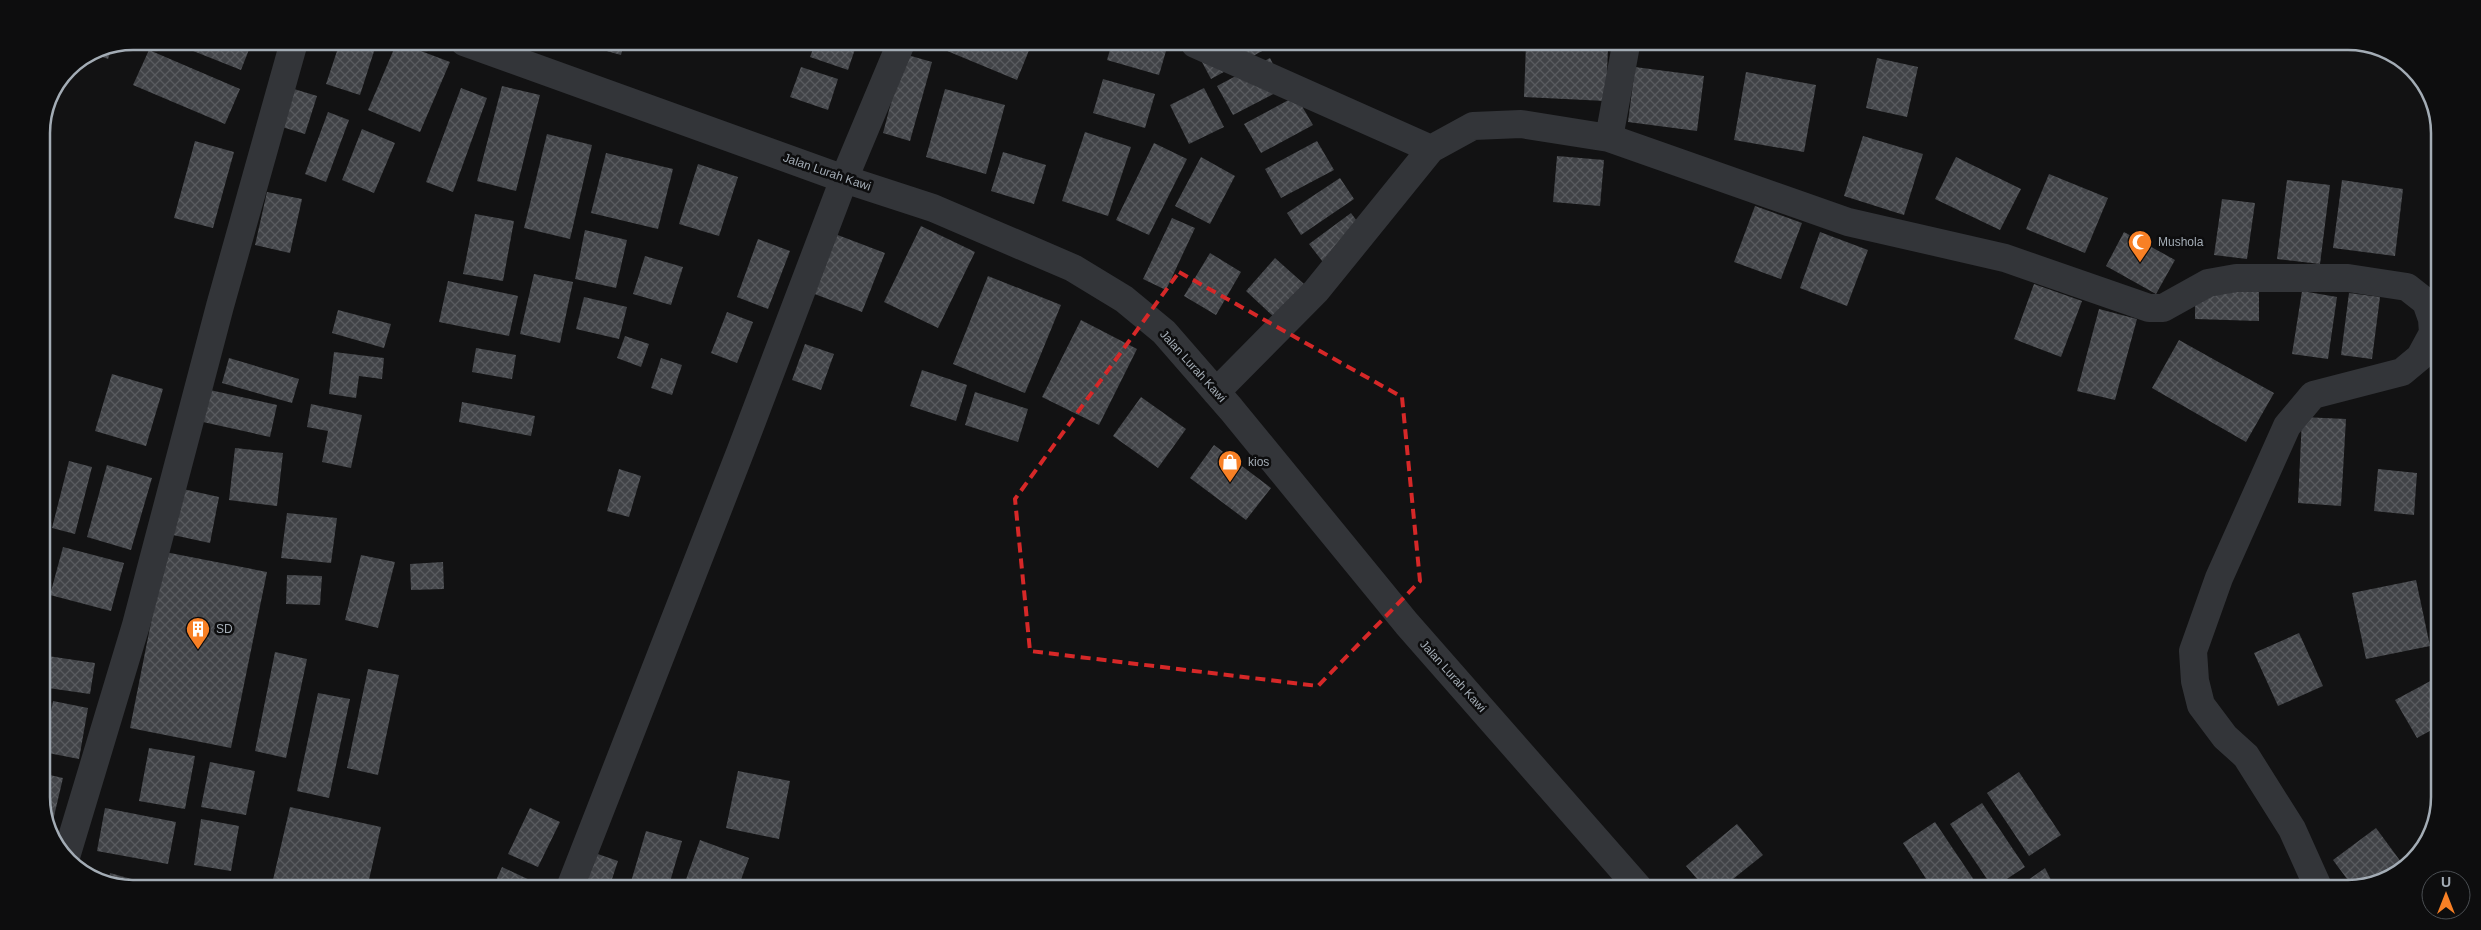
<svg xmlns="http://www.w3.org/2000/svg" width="2481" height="930" viewBox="0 0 2481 930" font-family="Helvetica,sans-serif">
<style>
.building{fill:url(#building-cross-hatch)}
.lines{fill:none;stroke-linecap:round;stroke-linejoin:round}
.minor{stroke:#333539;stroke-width:28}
.marked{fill:none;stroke:#d62828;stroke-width:4;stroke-dasharray:10 6;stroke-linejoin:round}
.labels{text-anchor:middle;stroke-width:5;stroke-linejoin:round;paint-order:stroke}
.street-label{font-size:12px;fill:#a3acb5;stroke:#0d0d0e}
.poi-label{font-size:12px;fill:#a3acb5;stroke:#0d0d0e;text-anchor:start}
.rim{fill:none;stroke:#a3acb5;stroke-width:2.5}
</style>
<defs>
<pattern id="building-cross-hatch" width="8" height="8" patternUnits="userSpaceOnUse" patternTransform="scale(1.25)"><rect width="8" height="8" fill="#414347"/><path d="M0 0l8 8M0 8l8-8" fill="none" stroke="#595b5f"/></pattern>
</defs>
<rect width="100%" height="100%" fill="#121213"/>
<!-- building -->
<path class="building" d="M168 41 252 42 241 70Z
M340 42H377L360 95 326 84Z
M397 42 450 62 420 132 368 110Z
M574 42H624L621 55Z
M815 43H857L848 70 810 57Z
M928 43H1032L1017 80Z
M1112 43 1168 44 1159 75 1107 60Z
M1206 44H1260L1264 50 1211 79 1195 49Z
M1526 44 1608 47 1606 101 1524 97Z
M113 45 108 59 91 53 98 48Z
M149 50 240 89 225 124 133 85Z
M904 54 932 62 910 141 883 133Z
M1270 58 1285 88 1233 115 1217 86Z
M1877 58 1918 67 1907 117 1866 108Z
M801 67 838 79 828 110 790 97Z
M1635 67 1704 76 1697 131 1628 122Z
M1746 72 1816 85 1804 152 1734 140Z
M1103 79 1155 94 1145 128 1093 113Z
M281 85 317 96 305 134 269 123Z
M502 86 540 95 516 191 477 181Z
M461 88 487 98 453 192 426 182Z
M1204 88 1224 127 1189 144 1170 105Z
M945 89 1005 105 986 174 926 157Z
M1296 96 1313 125 1261 153 1244 124Z
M328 112 349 120 326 182 305 174Z
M362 129 395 143 374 193 342 180Z
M1085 132 1131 147 1108 216 1062 201Z
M547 134 592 145 570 239 524 228Z
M1863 136 1923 154 1904 215 1844 196Z
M195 141 234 152 213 228 174 218Z
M1317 141 1334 170 1281 198 1265 169Z
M1154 143 1187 159 1149 235 1116 220Z
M1003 152 1046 165 1034 204 991 191Z
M606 153 673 169 658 229 591 213Z
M1557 156 1604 160 1600 206 1553 202Z
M1201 157 1235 176 1210 224 1175 206Z
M1956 157 2021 189 2000 230 1935 199Z
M698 164 738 177 719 236 679 224Z
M2049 174 2108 198 2085 253 2026 229Z
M1340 178 1354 199 1301 235 1287 213Z
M2287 180 2330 185 2320 264 2277 259Z
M2342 180 2403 189 2395 256 2333 248Z
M267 192 302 199 290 253 255 245Z
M2222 199 2255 203 2247 259 2214 255Z
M1755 206 1802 223 1781 279 1734 262Z
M1351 213 1368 236 1326 266 1309 244Z
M475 214 514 221 503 281 463 274Z
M1172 218 1195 228 1166 290 1143 279Z
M921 226 975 252 938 328 884 302Z
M585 230 627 240 616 288 575 279Z
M1820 232 1868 250 1847 306 1800 288Z
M2124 232 2175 260 2156 294 2106 266Z
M835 234 885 253 862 312 812 293Z
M758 239 790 251 768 309 737 297Z
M1210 253 1241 272 1216 315 1184 296Z
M645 256 683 267 671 305 633 294Z
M1275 258 1304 284 1274 317 1246 291Z
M534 274 573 282 560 343 520 334Z
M988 276 1061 305 1025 393 953 364Z
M448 281 518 296 509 336 439 322Z
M2034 284 2082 301 2061 357 2014 339Z
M2195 290 2259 292V321L2195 319Z
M2302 291 2337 297 2328 359 2292 354Z
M2349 293 2380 297 2372 359 2341 355Z
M584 297 627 307 619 339 576 329Z
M2099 309 2137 319 2115 400 2077 391Z
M338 310 391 324 384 348 332 333Z
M727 312 753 322 737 363 711 353Z
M1081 320 1137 349 1099 425 1042 397Z
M625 336 649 344 641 367 617 358Z
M2179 340 2274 393 2246 442 2152 388Z
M805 344 834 354 821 390 792 380Z
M476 348 516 355 512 379 472 372Z
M334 352 384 358 382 379 359 376 356 398 329 394Z
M229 358 299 379 292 403 222 383Z
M661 358 682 365 672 395 651 388Z
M922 370 967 385 956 421 910 406Z
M112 374 163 389 146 446 95 431Z
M210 390 277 405 270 437 203 422Z
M975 392 1028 409 1018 442 965 425Z
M1141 397 1186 429 1158 468 1113 436Z
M462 402 535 416 531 436 459 422Z
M311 404 362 415 351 468 322 462 328 431 307 427Z
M2302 417 2346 419 2341 506 2298 503Z
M1214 445 1271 488 1246 520 1190 478Z
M235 448 283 453 277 506 229 500Z
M69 461 92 467 75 534 52 528Z
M41 463 48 465 42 492H41Z
M107 465 152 478 131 550 87 537Z
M619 469 641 476 629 517 607 511Z
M2378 469 2417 473 2414 515 2374 511Z
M183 489 219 497 210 543 173 535Z
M287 513 337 518 331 563 281 558Z
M63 547 124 563 111 611 50 595Z
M165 552 267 572 231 748 130 728Z
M361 555 395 562 378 628 345 620Z
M443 562 444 589 411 590 410 564Z
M287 575 322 576 320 605 286 604Z
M2416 580 2430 646 2366 659 2352 593Z
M2299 633 2323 686 2278 706 2254 653Z
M275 652 307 659 286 758 255 751Z
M41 655 95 663 90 694 41 687Z
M368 669 399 675 378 775 347 768Z
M2436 678 2435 728 2417 738 2395 700Z
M318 693 350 699 329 798 297 791Z
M53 701 88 708 79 759 43 752Z
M149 748 195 756 185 809 139 801Z
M210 762 255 771 246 815 201 807Z
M738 771 790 781 779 839 726 828Z
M2019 772 2061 835 2029 856 1987 793Z
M41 773 63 778 51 829 41 803Z
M1982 803 2025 867 1993 888 1950 824Z
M290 807 381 827 368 884H272Z
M105 808 176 822 168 864 97 851Z
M530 808 560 822 538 867 508 854Z
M201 819 239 826 231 871 194 865Z
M1935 822 1978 886 1975 888H1932L1903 843Z
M1737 824 1763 855 1723 887H1704L1686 866Z
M2376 828 2404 866 2399 873 2353 887 2333 860Z
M646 831 682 841 669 885H630Z
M700 840 749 858 739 885H684Z
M589 851 618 861 610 885H578Z
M502 867 534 882 533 885H494Z
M2045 868 2055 888H2017Z
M110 873 142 882 141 884H108Z"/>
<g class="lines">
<!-- minor -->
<path class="minor" d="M464 42 844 179 933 208 1073 268 1124 299 1164 332 1231 409 1407 624 1638 887
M1195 44 1431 149
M1609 138 1626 45
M1216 392 1316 291 1431 149 1473 126 1521 124 1609 138 1848 222 2005 258 2149 308H2163L2208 283 2236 278H2348L2407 287 2426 302 2432 319 2433 333 2420 357 2402 372 2313 395 2287 426 2219 578 2193 651 2195 681 2201 705 2225 737 2246 756 2292 829 2319 889
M66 857 136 625 220 306 294 42
M571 885 741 450 844 179 901 43"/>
</g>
<!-- marked area -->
<path class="marked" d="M1179 272 1402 397 1420 581 1318 686 1030 651 1015 499Z"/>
<!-- icons -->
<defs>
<g id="mosque-pin" transform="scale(1.25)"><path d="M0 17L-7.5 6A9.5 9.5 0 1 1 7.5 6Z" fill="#f88025" stroke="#0d0d0e"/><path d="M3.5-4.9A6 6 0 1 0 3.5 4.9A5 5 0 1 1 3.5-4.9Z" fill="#fff"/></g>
<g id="shop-pin" transform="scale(1.25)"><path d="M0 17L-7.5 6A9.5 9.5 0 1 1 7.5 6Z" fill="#f88025" stroke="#0d0d0e"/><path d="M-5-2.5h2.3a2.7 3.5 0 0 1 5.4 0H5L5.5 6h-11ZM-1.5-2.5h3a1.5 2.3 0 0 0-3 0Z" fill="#fff"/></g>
<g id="building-pin" transform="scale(1.25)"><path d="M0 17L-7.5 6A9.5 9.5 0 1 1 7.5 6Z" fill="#f88025" stroke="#0d0d0e"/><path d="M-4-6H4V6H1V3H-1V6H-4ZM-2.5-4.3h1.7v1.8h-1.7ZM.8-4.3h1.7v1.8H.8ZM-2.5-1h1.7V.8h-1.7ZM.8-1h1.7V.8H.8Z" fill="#fff"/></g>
</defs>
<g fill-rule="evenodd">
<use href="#mosque-pin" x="2140" y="242"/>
<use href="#shop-pin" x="1230" y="462"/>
<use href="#building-pin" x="198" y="629"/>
</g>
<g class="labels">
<!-- street labels -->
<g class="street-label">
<text transform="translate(827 172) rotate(19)" y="4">Jalan Lurah Kawi</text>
<text transform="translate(1193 366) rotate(48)" y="4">Jalan Lurah Kawi</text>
<text transform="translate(1453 676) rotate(48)" y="4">Jalan Lurah Kawi</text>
</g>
<!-- poi labels -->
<g class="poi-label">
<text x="2158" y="246">Mushola</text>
<text x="1248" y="466">kios</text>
<text x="216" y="633">SD</text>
</g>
</g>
<!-- crop -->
<path d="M0 0H2481V930H0ZM133 50H2348A83 83 0 0 1 2431 133V797A83 83 0 0 1 2348 880H133A83 83 0 0 1 50 797V133A83 83 0 0 1 133 50Z" fill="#0d0d0e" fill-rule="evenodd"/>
<path class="rim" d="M133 50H2348A83 83 0 0 1 2431 133V797A83 83 0 0 1 2348 880H133A83 83 0 0 1 50 797V133A83 83 0 0 1 133 50Z"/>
<!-- north arrow -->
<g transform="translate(2446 895)"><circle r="24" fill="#0d0d0e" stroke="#494d51"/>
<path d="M0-4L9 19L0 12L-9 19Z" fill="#f88025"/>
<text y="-8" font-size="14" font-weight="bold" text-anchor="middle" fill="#a3acb5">U</text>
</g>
</svg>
